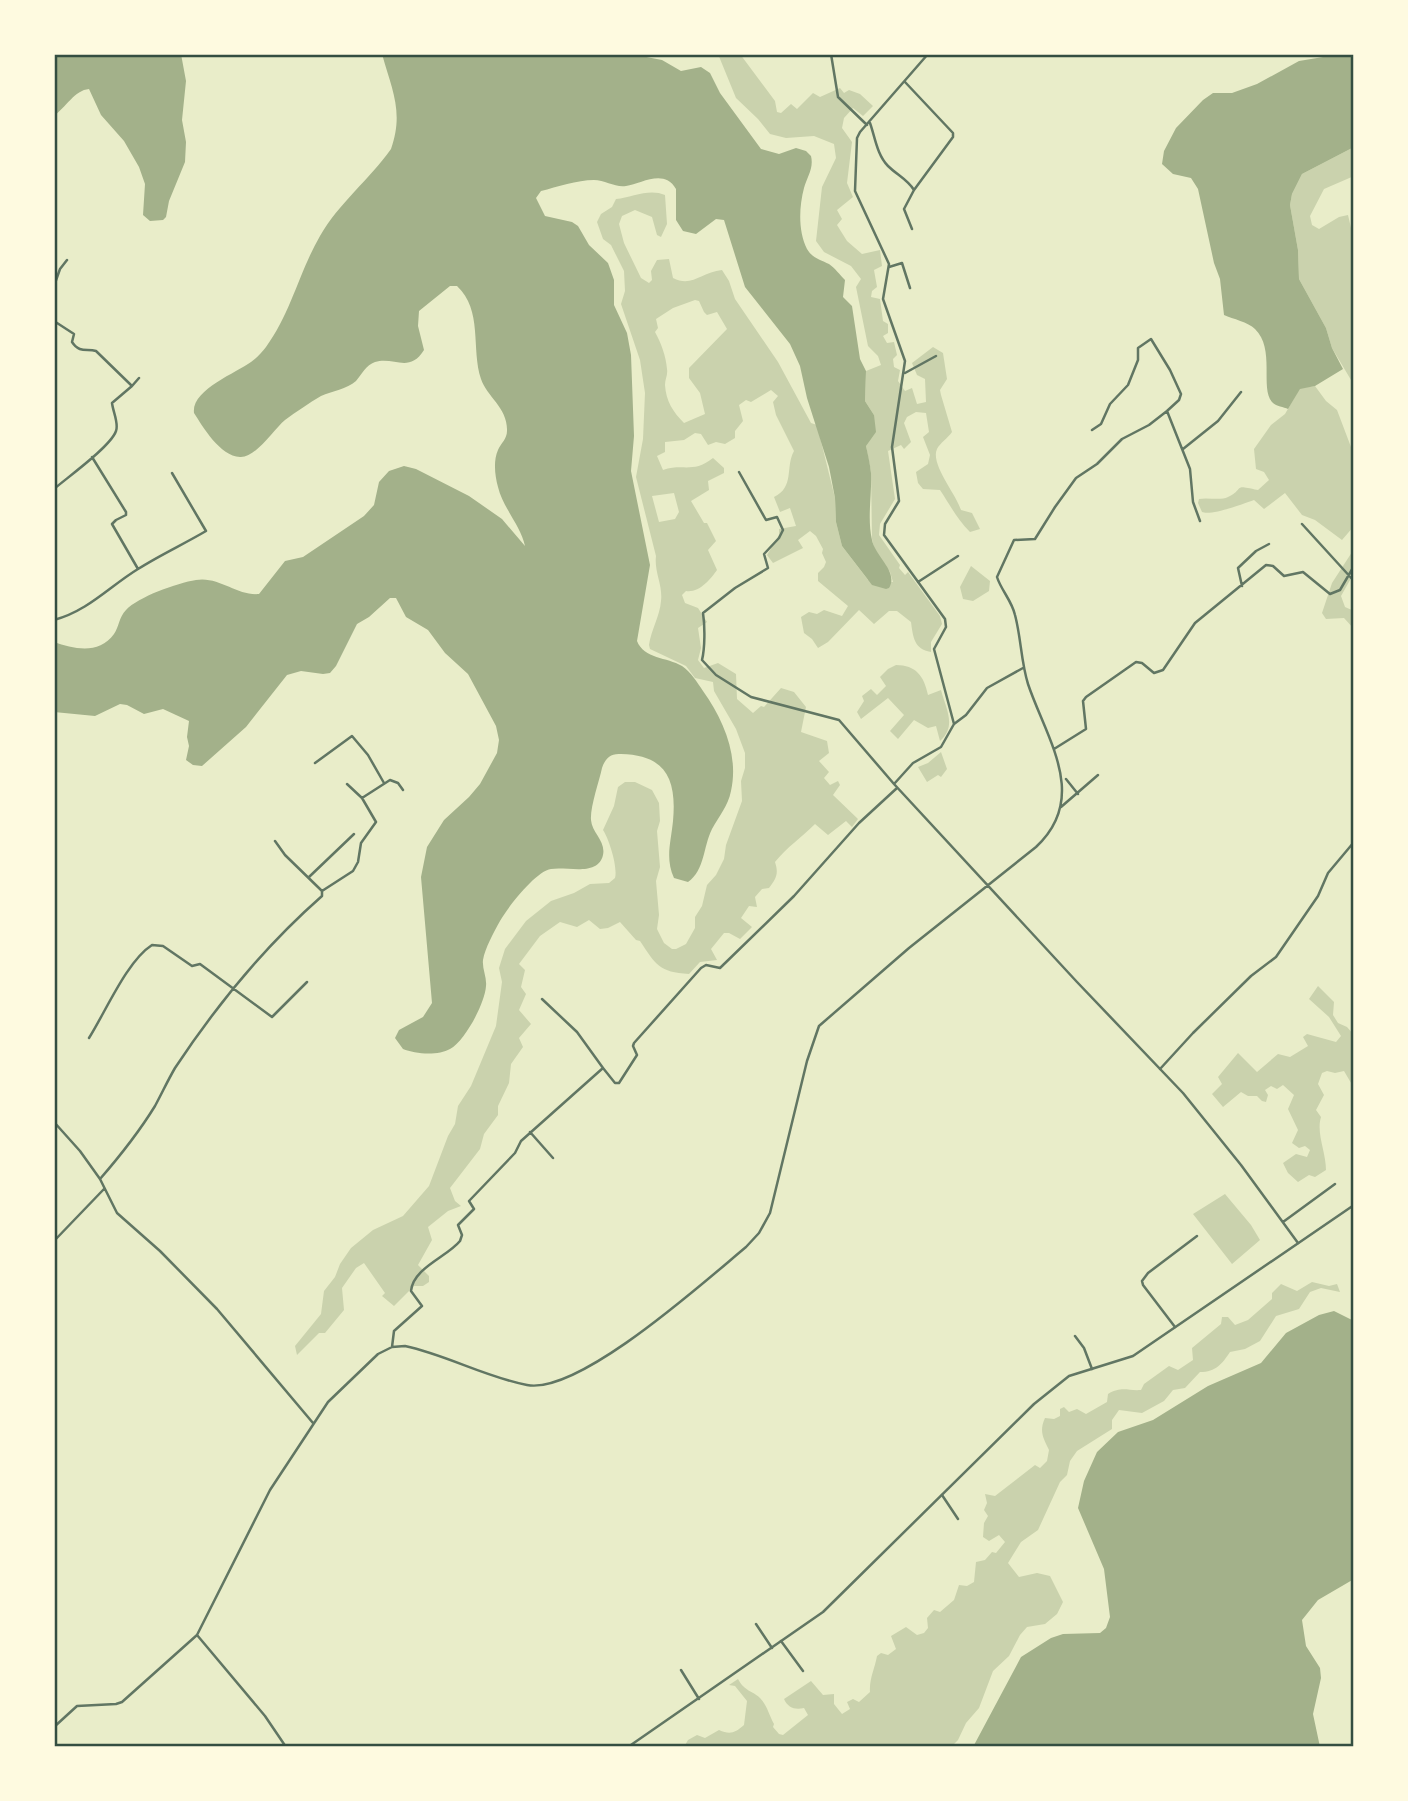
<svg xmlns="http://www.w3.org/2000/svg" width="1408" height="1801" viewBox="0 0 1408 1801" font-family="'Space Grotesk',sans-serif">
<style>
.green{fill:#cad2ad;fill-rule:evenodd}
.water{fill:#a3b18a}
.lines{fill:none;stroke-linecap:round;stroke-linejoin:round}
.minor{stroke:#617663;stroke-width:2.5}
.tertiary{stroke:#617663;stroke-width:2.5}
.neatline{fill:none;stroke:#344e41;stroke-width:2.5}
</style>
<rect width="100%" height="100%" fill="#e9edc9"/>
<!-- green -->
<path class="green" d="M718 54H740L775 101 777 112 781 113 791 104 797 109 813 93 820 97 840 88 844 93 849 90 860 94 873 106 863 116 853 108 844 118 842 128 852 142 847 183 853 197 837 210 842 219 837 225 847 241 862 254 880 250 882 266 874 270 877 287 872 291 871 297 880 299 883 321 888 324V333L883 336 887 343 894 342 897 355 893 359 894 367 900 370 898 381 905 391 912 388 917 404 926 402 925 379 917 375 912 363 933 347 943 353 947 379 940 390 941 395 952 432C948 438 940 443 937 449 930 464 956 494 961 510L972 513 980 529 970 532C957 519 950 505 940 490L923 489 918 483 916 472 928 464 930 455 923 437 929 432 926 413 916 412 907 417 904 423 911 442 904 449 901 445 888 451 895 499 880 524 879 535 900 565 899 568 905 575 908 572 940 616 942 624 931 642V652C914 649 913 637 911 622L897 611H889L874 624 859 610 828 642 818 648 812 639 804 633 801 617 809 612 817 614 824 610 842 616 848 606 818 581V573L824 567 826 562 822 553 823 549 816 536 810 531 798 540 803 548 773 563 767 555 779 535V529L796 526 790 508 780 512 774 497C795 487 785 467 794 451L776 415 773 402 778 396 771 390 751 402 746 400 739 405 743 421 735 431V438L725 444 716 442 708 445 701 434 695 433 684 440 665 442V452L657 456 663 470C683 463 693 474 713 458L724 468V473L708 481 709 490 691 501 704 523H707L716 541 708 550 717 570C710 580 699 593 686 591L682 595 685 603 698 608 707 622 698 628 701 648 698 660 704 668 718 663 736 674 737 699 753 713 761 706 764 707 781 688 794 692 806 707 801 732 827 741 829 753 819 761 829 772 824 778 830 785 838 781 840 785 833 795 858 819 852 827 846 821 828 835 815 824C801 838 787 847 775 862 779 874 776 879 769 888L762 889 755 897 757 907 749 906 741 918 752 927 740 939 729 933H724L711 949 717 960 700 962 689 974C659 972 656 965 640 941L636 940 620 922 608 928 600 929 589 920 577 927 560 922 540 936 519 964 525 970 521 987 526 994 519 1010 531 1024 519 1038 523 1047 511 1064 509 1083 498 1106V1115L484 1134 480 1149 450 1188 455 1201 461 1206 448 1211 428 1227 432 1240 418 1265 429 1276V1282L423 1286H414L394 1306 382 1296 385 1293 364 1263 356 1268 342 1288 344 1310 325 1333H319L297 1355 295 1346 321 1314 324 1291 335 1277 340 1264 351 1248 373 1230 403 1216 429 1186 448 1136 455 1124 458 1106 471 1086 496 1026 502 982 499 968 505 949 526 921 551 901 574 893 590 884 609 883 615 878C618 867 609 839 603 830L614 806 618 787 625 782H635L652 790 659 803 660 821 657 831 660 867 656 881 659 915 657 929 664 943 672 949H676L686 944 695 928V917L702 906 707 885 716 875 724 859 726 845 742 801 741 781 745 768V753L736 729 714 691 713 682 695 678 686 666 650 649 649 645C651 630 660 616 661 601 663 585 654 572 656 556L636 477 643 439 645 393 640 360 621 304 625 291 624 271 611 245 603 239 597 222 601 214 612 207 616 199C632 197 650 188 665 195L667 224 661 237 657 235 652 217 635 210 622 216 619 224 624 243 641 278 649 283 652 280 651 271 657 260 669 259 673 278C692 288 701 272 722 270L729 281 735 299 778 362 811 423 817 425 835 498 836 522 842 546 868 580 893 582 890 572 875 552 872 539 871 472 866 446 874 415 865 401 866 371 881 365 878 356 868 346 856 287 861 279 851 266 824 252 816 241 822 187 836 158 834 144 814 136 786 138 770 134 758 119 736 98ZM695 300 699 301 704 312 707 315 717 312 727 329 689 368V378L700 393 705 414 684 423C673 412 666 401 665 385 665 379 668 375 667 369 666 356 661 343 655 332L658 328 656 319 673 308ZM674 493 679 512 675 519 659 522 652 496Z
M1354 147V176L1324 189 1310 216 1312 225 1319 229 1339 217 1348 215 1354 241V385L1332 348 1326 328 1299 279 1298 250 1290 205 1292 194 1302 174Z
M1315 386 1326 401 1337 410 1354 455V526L1342 540 1315 520 1302 515 1285 493 1264 509 1254 500C1243 504 1211 516 1202 512L1198 503 1199 499C1208 497 1220 501 1228 497 1246 488 1231 484 1258 490L1269 480 1264 472 1256 469 1254 449 1271 425 1285 414 1300 388Z
M1354 549V573L1341 596 1345 607 1354 611V629L1344 618 1326 619 1322 613 1332 583Z
M971 566 990 581 989 591 973 601 963 599 960 587Z
M896 665C916 665 924 676 928 695L941 690C946 709 957 726 940 741L936 726 928 728 914 720 898 739 890 731 904 715 888 698 861 719 857 712 864 701 862 696 871 689 877 695 886 686 880 677 888 669Z
M941 752 947 769 941 777 938 775 927 782 918 767 928 763Z
M1318 986 1334 1002 1333 1015 1338 1023 1347 1027 1354 1035V1088L1344 1071 1335 1073 1327 1071 1322 1073 1318 1084 1324 1095 1316 1110 1321 1117C1316 1133 1326 1152 1326 1170L1315 1177 1309 1175 1298 1182 1288 1173 1283 1163 1296 1154 1307 1157 1310 1150 1305 1146 1299 1148 1292 1143 1298 1130 1288 1109 1294 1095 1283 1085 1277 1089 1271 1086 1265 1090 1268 1095 1266 1102 1262 1101 1257 1096H1248L1241 1092 1223 1107 1212 1094 1222 1084 1218 1077 1238 1053 1257 1072 1278 1054 1290 1057 1308 1046 1303 1037 1307 1034 1336 1042 1341 1036 1329 1017 1309 999Z
M1225 1194 1251 1225 1260 1240 1232 1264 1193 1214Z
M1312 1282 1329 1286 1337 1284 1340 1292 1321 1288 1310 1292 1299 1309 1276 1316 1260 1341 1245 1349 1230 1352C1222 1364 1216 1372 1200 1372L1185 1388 1173 1390 1164 1401 1142 1413 1119 1410 1112 1420V1429L1077 1451 1070 1461 1067 1475 1060 1482 1038 1530 1021 1542 1008 1563 1019 1577 1037 1573 1050 1576 1063 1602 1057 1614 1045 1624 1027 1627 1020 1635 1009 1656 993 1671 979 1708 966 1723 958 1740 951 1747H684L688 1740 697 1735 705 1738 719 1730C730 1735 735 1733 744 1725L747 1701 735 1686 729 1685 738 1679C745 1692 752 1690 760 1698 767 1705 769 1715 774 1724L773 1727 779 1734 783 1735 808 1715 804 1708C795 1710 788 1708 784 1699L811 1681 823 1695 834 1694V1704L842 1714 850 1709 847 1702 853 1699 859 1702 870 1692C869 1679 875 1668 877 1656L881 1653 888 1655 896 1649 891 1636 906 1627 917 1635 924 1633 928 1628 927 1618 934 1610 940 1612 954 1600 959 1585 967 1586 974 1582 976 1562 985 1560 992 1552 996 1553 1005 1542 999 1535 989 1541 983 1537 984 1523 988 1516 984 1510 987 1503 985 1494 995 1496 1035 1465 1040 1468 1047 1461 1049 1450C1043 1438 1039 1431 1045 1418L1054 1419 1060 1416V1409L1064 1407 1069 1412 1077 1409 1086 1414 1107 1402 1108 1394C1122 1386 1127 1391 1141 1390L1144 1384 1169 1366 1178 1370 1193 1360 1192 1348 1221 1324 1222 1317H1228L1235 1325 1248 1320 1272 1299V1293L1281 1284 1297 1291Z"/>
<!-- water -->
<path class="water" d="M54 54H181L186 81 182 120 186 142 185 162 169 201 166 217 163 220 150 221 143 215 145 184 139 167 124 141 101 115 89 89C75 90 65 108 54 116Z
M382 54H631L662 60 681 71 701 67 710 73 720 93 761 149 779 154 796 148 806 151 811 156C814 168 807 177 804 188 799 207 798 231 807 249 812 258 821 260 829 264 835 268 840 275 845 280L843 297 852 306 860 359 866 371 865 401 874 415 876 432 866 446C868 455 870 464 871 473 872 495 867 518 872 540 875 556 899 572 889 588L886 589 872 585 842 546 836 522 835 498 829 467 807 398 800 366 790 344 745 287 724 220 716 219 696 234 683 231 676 220V189C664 168 641 184 626 186 616 188 605 180 594 180 577 180 557 187 541 191L536 198 545 216 572 222 578 226 589 245 608 263 614 280V305L627 333 631 355 634 436 631 471 650 565 637 641C644 659 667 657 682 666 691 672 697 682 703 691 723 719 739 755 731 791 728 806 719 816 712 829 703 847 705 870 688 882L674 878C665 858 671 842 673 821 677 778 665 755 621 754 610 753 605 759 602 768 599 782 590 807 591 820 592 833 606 841 603 855 598 877 567 866 551 869 536 871 508 907 500 921 494 932 485 948 483 960 482 969 487 977 486 986 485 1003 465 1041 450 1049 438 1056 415 1054 403 1049L395 1038 399 1030 423 1017 432 1003 421 877 427 847 444 820 469 797 480 784 497 753 499 740 496 726 468 674 445 653 428 630 406 617 396 598H390L369 617 357 624 336 666 330 673 323 674 301 671 287 675 246 727 202 766 193 765 186 760 189 746 187 737 189 721 163 709 144 714 127 705 120 704 95 716 54 712V642C74 649 99 655 114 634 119 627 119 617 126 610 138 597 177 583 196 580 219 576 237 596 259 594L285 561 303 557 364 516 374 505 379 482 389 471 404 466 416 469 469 496 502 519 525 546C521 526 503 508 498 487 495 476 493 461 498 450 501 443 507 439 507 431 508 408 487 397 481 379 471 349 483 310 457 286H450L419 311 418 326 424 350C409 374 394 356 375 362 366 365 362 374 356 381 347 389 332 391 321 396 309 403 296 412 285 420 274 429 256 458 240 457 220 456 203 427 194 413 191 390 236 373 251 362 257 358 262 352 266 347 291 313 299 272 320 236 339 203 369 180 391 149 404 112 392 90 382 54Z
M1341 54H1354V147L1302 174 1292 194 1290 205 1298 250 1299 279 1326 328 1332 348 1343 369 1315 386 1300 389 1288 409C1284 407 1276 406 1273 403 1259 390 1276 349 1255 329 1248 322 1233 319 1224 315L1220 279 1214 263 1198 189 1191 178 1173 174 1162 164 1164 151 1176 128 1203 100 1213 93H1232L1257 84 1299 61Z
M1334 1311 1354 1321V1579L1318 1600 1302 1620 1306 1646 1320 1668 1321 1678 1313 1714 1320 1747H973L1021 1657 1051 1638 1063 1634 1100 1633 1106 1628 1110 1617 1104 1569 1078 1508 1084 1481 1097 1452 1118 1432 1153 1420 1208 1386 1261 1363 1286 1333 1319 1315Z"/>
<g class="lines">
<!-- minor -->
<path class="minor" d="M831 54 838 97 867 125
M928 54 860 132 857 138 855 191 889 264 883 299 905 361 892 447 899 501 885 524 884 535 945 619 946 627 934 649 954 724 941 747 913 763 894 784 1077 982 1183 1093 1241 1165 1298 1243
M905 82 953 133V137L914 190
M870 123C875 137 877 155 888 166 897 175 907 179 914 190L904 209 912 229
M889 267 902 263 910 288
M54 286 60 269 67 260
M54 321 74 334 72 342C80 354 87 348 96 351L132 386 112 403C113 412 119 423 116 431 111 446 68 477 54 489
M905 373 936 356
M132 386 139 378
M1167 411 1190 469 1193 502 1200 521
M1183 449 1218 421 1241 392
M92 457 126 512V515L116 520 112 524 138 569
M739 472 766 520 777 517 783 530 779 538 764 554 768 568 735 588 703 613C705 626 705 648 702 660L716 675 751 697 839 720 894 784
M1302 524 1354 581
M918 582 958 556
M1242 586 1238 568 1256 551 1269 544
M54 620C88 611 110 586 138 569 160 555 184 544 206 531L172 473
M954 724 966 715 987 688 1023 668
M1054 749 1086 729 1083 701 1086 697 1136 662 1142 663 1154 673 1163 670 1195 623 1266 565 1273 566 1284 576 1303 572 1330 594 1340 590 1354 566
M315 763 352 736 368 755 384 783
M1066 779 1078 794
M362 798 390 780 398 783 403 790
M1061 807 1098 775
M275 841 285 855 322 891V896C264 947 218 1003 175 1068 168 1080 162 1093 155 1106 139 1132 120 1156 100 1179L117 1213 160 1251 217 1309 313 1423
M309 877 354 834
M322 891 353 871 358 862 361 843 376 822 362 798 347 784
M542 999 577 1032 603 1068
M89 1038C106 1011 127 961 152 945L163 946 192 966 200 964 272 1017 307 982
M1160 1069 1193 1033 1251 976 1276 957 1318 896 1328 873 1354 842
M54 1122 80 1151 100 1179
M530 1132 553 1158
M1283 1222 1335 1184
M54 1241 104 1189
M1175 1327 1143 1285 1142 1281 1148 1273 1197 1236
M1075 1336 1084 1348 1092 1369
M392 1347 394 1331 422 1306 411 1291C413 1268 447 1257 460 1241L462 1235 458 1225 474 1209 469 1201 515 1153 521 1141 603 1068 615 1083H619L637 1055 633 1046 634 1043 701 968 706 965 720 968 794 896 859 823 897 788
M942 1495 958 1519
M756 1624 772 1648
M197 1635 265 1716 286 1747
M781 1641 803 1671
M681 1670 699 1699
M54 1727 77 1706 116 1704 122 1702 197 1635 270 1490 328 1402 378 1354 392 1347 405 1346C447 1355 485 1377 527 1385 579 1395 705 1281 746 1247L759 1233 770 1213 807 1061 819 1026 909 948 1036 847C1090 797 1046 738 1028 684 1021 662 1021 637 1015 615 1012 601 1001 590 997 577L1014 540 1035 539 1055 507 1076 478 1097 464 1122 439 1149 425 1167 411 1179 400 1181 394 1170 370 1151 339 1138 348V360L1128 385 1110 404 1101 424 1092 430"/>
<!-- tertiary -->
<path class="tertiary" d="M628 1747 823 1612 1034 1404 1069 1376 1133 1356 1354 1205"/>
</g>
<!-- border -->
<rect width="1408" height="1801" fill="none" stroke="#fefae0" stroke-width="112"/>
<rect x="56" y="56" width="1296" height="1689" class="neatline"/>
</svg>
